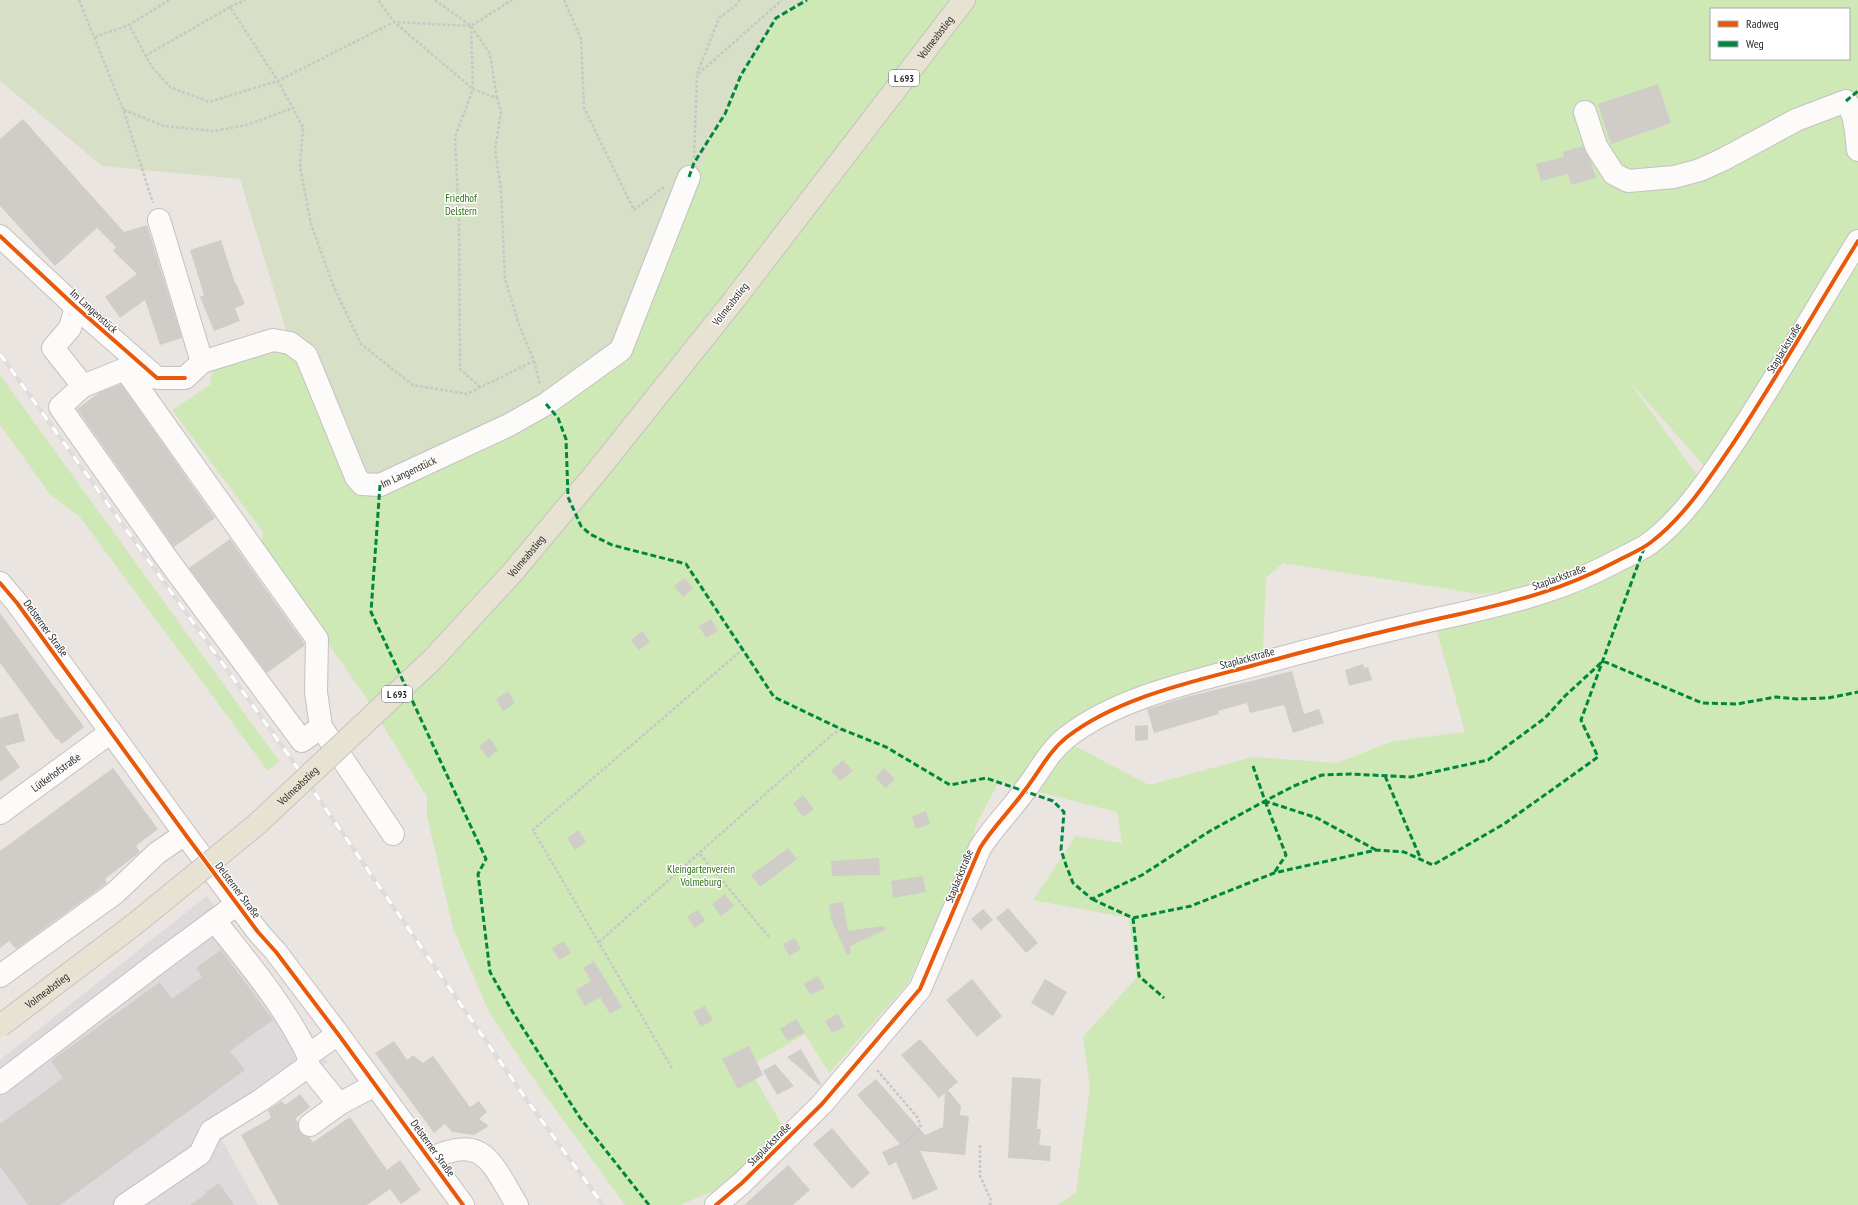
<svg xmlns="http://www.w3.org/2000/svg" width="1858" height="1205" viewBox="0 0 1858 1205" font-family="'PT Sans Narrow',sans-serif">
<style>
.industrial{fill:#dddadc}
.green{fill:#cee8b6;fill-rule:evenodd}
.cemetery{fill:#d7dfc6}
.building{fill:#d0cdc9}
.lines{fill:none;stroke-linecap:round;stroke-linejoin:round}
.minor-casing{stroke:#c3c1c2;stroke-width:24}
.major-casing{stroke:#c5c3c1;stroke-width:24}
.path{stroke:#c8c7c7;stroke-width:2.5;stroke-dasharray:3 2;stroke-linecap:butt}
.minor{stroke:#fcfbfa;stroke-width:22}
.major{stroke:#e8e2d2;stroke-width:22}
.rail-casing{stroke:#dddddf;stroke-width:4.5}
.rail{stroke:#fff;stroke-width:3;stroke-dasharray:9;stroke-linecap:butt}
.major-bridge-casing{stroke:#c5c3c1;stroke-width:24;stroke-linecap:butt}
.major-bridge{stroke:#e8e2d2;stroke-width:22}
.quiet{stroke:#00873e;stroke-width:3;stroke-dasharray:6 3;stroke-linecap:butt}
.cycleway-casing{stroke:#fff;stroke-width:6}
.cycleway{stroke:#e8590c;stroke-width:4}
.labels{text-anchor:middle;stroke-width:3;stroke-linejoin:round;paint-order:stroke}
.shield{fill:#fff;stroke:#6b6b6b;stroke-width:1}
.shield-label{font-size:10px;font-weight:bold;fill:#2b2b2b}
.street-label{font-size:11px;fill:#2b2b2b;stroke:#fff}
.park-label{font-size:11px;fill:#2d7013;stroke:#fff}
</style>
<rect width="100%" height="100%" fill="#eae5e0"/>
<!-- industrial -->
<path class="industrial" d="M207 896 328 1062 222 1140 258 1205H0V1060Z"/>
<!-- green -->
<path class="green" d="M808 0H1858V232L1707 469 1628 380 1697 475 1673 508 1645 538 1591 566 1518 590 1480 594 1283 563 1266 578 1263 650 1171 676 1127 691 1091 710 1018 786 999 781 976 825 971 848 908 983 829 1073 805 1034 748 1067 785 1130 733 1183 680 1205H625L530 1074 489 1012 453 928 427 816V797L363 693 261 549 263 532 172 410 210 385 213 367 273 348 620 350 741 75 776 19ZM1711 9H1849V59H1711Z
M1858 257V1205H1057L1076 1193 1090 1087 1083 1037 1137 977 1129 918 1033 900 1076 836 1122 843 1117 812 1034 791 1071 744 1149 785 1253 757 1337 763 1393 741 1465 732 1436 628 1564 595 1599 582 1654 550Z
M0 375 279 761 268 771 80 517 50 494 0 425Z"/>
<!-- cemetery -->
<path class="cemetery" d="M0 0H807L776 18 741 75 620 349 546 404 370 485 290 343 240 179 102 166 0 81Z"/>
<!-- building -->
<path class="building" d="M1658 84 1671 123 1611 144 1598 104Z
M23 119 124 232 147 225 182 338 160 345 145 300 120 318 105 297 137 274 113 251 116 247 97 228 55 266 0 206V139Z
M1583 146 1591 162 1596 178 1571 185 1568 174 1541 181 1536 164 1564 157 1563 152Z
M221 240 235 283H236L245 304 235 308 240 321 214 331 200 297 204 295 190 250Z
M121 384 215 518 174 547 77 409 100 392Z
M230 539 304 643V646L267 673 189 568Z
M685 578 693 588 683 597 674 586Z
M0 613 84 727 62 744 58 739H56L0 663Z
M711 619 718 631 706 638 699 626Z
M642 631 650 642 639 650 631 640Z
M1363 664 1364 668 1368 667 1372 680 1349 686 1345 670Z
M1292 671 1304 714 1319 709 1324 723 1293 733 1284 705 1250 713 1247 703 1218 711 1219 714 1154 733 1147 709 1186 697Z
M508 691 515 703 503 711 496 699Z
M18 713 25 741 5 746 20 767 0 782V718Z
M1148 725V740L1135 741V726Z
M490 738 498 750 488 758 479 746Z
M843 760 853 771 840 781 831 770Z
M113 768 158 829 136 846 140 852 105 879 107 883 16 949 9 941 0 948V851Z
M884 768 895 779 886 788 875 778Z
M803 795 814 809 803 817 793 804Z
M926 811 930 824 916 829 912 816Z
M579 830 586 842 575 850 567 838Z
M788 848 797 859 760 887 751 875Z
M879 858 880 875 832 876 831 861Z
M923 876 926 892 893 898 891 881Z
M725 894 734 906 721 916 712 904Z
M843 902 848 931 884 926 885 930 850 946 851 953 847 955 831 919 829 904Z
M1008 908 1038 943 1026 953 996 918Z
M698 909 705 921 695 928 687 917Z
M983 909 993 920 981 930 971 919Z
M795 938 801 949 789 956 783 944Z
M564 941 571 953 559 960 552 948Z
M221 950 273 1020 230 1051 245 1070 60 1205H28L0 1166V1124L63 1078 51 1061 160 982 172 999 202 977 196 968Z
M594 961 622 1007 610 1014 600 997 585 1006 576 990 591 981 583 968Z
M818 976 825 988 810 995 804 984Z
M972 979 1002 1016 977 1037 946 1000Z
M1045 979 1067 992 1053 1016 1031 1003Z
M705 1006 713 1020 701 1027 693 1012Z
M838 1014 845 1027 832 1033 825 1021Z
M796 1019 805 1032 788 1041 780 1029Z
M920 1039 958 1082 948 1090 961 1106 960 1115 969 1116 965 1155 920 1151 938 1189 913 1200 896 1162 889 1166 882 1152 900 1144 857 1095 876 1079 925 1135 943 1127 945 1093 939 1098 901 1055Z
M394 1041 407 1060 413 1055 423 1063 433 1056 470 1107 479 1101 487 1112 479 1119 489 1126 474 1135 452 1132 445 1124 434 1133 375 1053Z
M749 1046 763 1075 738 1089 722 1059Z
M801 1049 821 1084 819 1085 787 1057Z
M775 1064 794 1086 777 1095 763 1071Z
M1012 1077 1041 1079 1037 1129H1041L1039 1145 1051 1146 1050 1161 1008 1158Z
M300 1094 310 1107 295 1119 298 1122 300 1132 305 1136 309 1137 313 1142 350 1117 387 1170 400 1160 421 1190 401 1204 390 1189 367 1205H279L241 1135 271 1118 268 1110 282 1101 285 1105Z
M832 1128 870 1173 852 1189 813 1144Z
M788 1165 810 1190 793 1205H744Z
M219 1183 234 1205H190L206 1194 205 1192Z"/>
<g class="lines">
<!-- minor casing -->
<g class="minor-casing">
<g id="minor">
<path d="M1585 112 1596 146 1614 174 1628 181 1674 177 1700 170 1724 159 1796 120 1846 101C1856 116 1856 133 1858 150"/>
<path d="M159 220 202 362"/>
<path id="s1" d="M0 236 76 307 157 378H185L202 362 273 340 290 343 306 355 356 477 362 484 380 485 509 425 546 404 621 350 689 177"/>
<path d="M76 307 70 328 53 348 83 386 125 369 317 639 316 692 321 727"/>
<path d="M83 386 60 407 168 560 302 741 321 727 393 834"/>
<path d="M0 583 17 603 185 834 258 932 276 952 338 1034 463 1205"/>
<path id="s2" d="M0 813 111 732"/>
<path d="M215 921C248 963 285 1006 308 1055"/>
<path d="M0 976 115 893 157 853 185 834"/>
<path d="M308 1066 339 1104"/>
<path d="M0 1083 160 961 237 904"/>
<path d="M310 1125 339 1104 375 1085"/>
<path d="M430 1159C484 1132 492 1164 517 1205"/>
<path d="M125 1205 200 1154 211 1131 261 1100 308 1066V1055L338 1034"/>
<path d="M716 1205 742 1183 822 1104 920 989 980 848C993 827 1011 810 1025 790 1039 772 1049 751 1067 737 1117 698 1191 682 1251 666 1320 647 1390 629 1460 614 1517 601 1562 590 1615 562 1626 556 1639 551 1650 543 1682 519 1707 482 1730 448 1775 381 1815 310 1858 241"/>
</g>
</g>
<!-- major casing -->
<g class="major-casing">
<g id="major">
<path id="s3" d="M734 300 964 0"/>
</g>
</g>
<!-- path -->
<path class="path" d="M79 0 123 109 153 203
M169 0 129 25 152 67 170 87 209 102 278 81 303 127 300 167 311 224 333 285 361 344 413 385 467 394 534 361 519 325 505 279 501 190 495 150 501 112 497 98 473 89 455 137 459 223 460 369 481 388
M435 0 471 26 490 54 497 98
M564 0 581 39 584 108 634 210 664 187
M230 7 245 0
M471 26 473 89 394 22 471 26 512 0
M95 37 129 25
M145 56 230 7 278 81 394 22 378 0
M697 74 719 18 735 6 740 0
M124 110 164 126 214 131 247 125 293 108
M694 158 697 75 782 0
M534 361 540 385
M700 854 769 937
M599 942 833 734 841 729
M672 1068 533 830 742 650
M877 1070 918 1118 921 1128 906 1142 905 1147
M980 1145V1176L991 1200 990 1205"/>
<!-- minor -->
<use href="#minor" class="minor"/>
<!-- major -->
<use href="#major" class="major"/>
<!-- rail casing -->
<g class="rail-casing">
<path id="rail" d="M0 354 292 760 524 1096 603 1205"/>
</g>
<!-- rail -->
<use href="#rail" class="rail"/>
<!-- major-bridge casing -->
<g class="major-bridge-casing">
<g id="major-bridge">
<path id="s4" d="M0 1026 136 923 256 825 433 659 513 572 594 475 734 300"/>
</g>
</g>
<!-- major-bridge -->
<use href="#major-bridge" class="major-bridge"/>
<!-- quiet -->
<path class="quiet" d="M1846 101 1858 91
M689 177 694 163 725 114 741 75 776 18 807 0
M546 404 558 418 566 439 568 497 581 526 590 534 612 545 686 564 774 697 841 729 886 747 950 785 986 778 1053 801 1064 812 1061 850 1066 865 1073 883 1092 899 1142 875 1210 831 1265 801 1294 786 1322 775 1351 774 1411 777 1488 760 1545 718 1565 696 1603 661 1702 703 1737 704 1776 697 1797 699 1828 698 1858 692
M380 485 371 612 486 859 478 874 490 972 512 1011 580 1118 649 1205
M1253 766 1265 801 1317 818 1376 850
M1385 776 1420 857
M1265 801 1286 855 1274 873
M1092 899 1133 918 1191 906 1274 873 1376 850 1404 852 1433 865 1504 824 1598 757 1581 720 1644 548
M1133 918 1139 976 1164 998"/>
<!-- cycleway casing -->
<g class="cycleway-casing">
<path id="cycleway" d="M0 236 76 307 157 378H185
M0 583 17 603 185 834 258 932 276 952 338 1034 463 1205
M716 1205 742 1183 822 1104 920 989 980 848C993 827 1011 810 1025 790 1039 772 1049 751 1067 737 1117 698 1191 682 1251 666 1320 647 1390 629 1460 614 1517 601 1562 590 1615 562 1626 556 1639 551 1650 543 1682 519 1707 482 1730 448 1775 381 1815 310 1858 241"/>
</g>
<!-- cycleway -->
<use href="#cycleway" class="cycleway"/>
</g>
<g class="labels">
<!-- shield labels -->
<g class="shield">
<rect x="889" y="70" width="30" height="16" rx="3"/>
<rect x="382" y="686" width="30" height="16" rx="3"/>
</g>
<g class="shield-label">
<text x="904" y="82">L 693</text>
<text x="397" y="698">L 693</text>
</g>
<!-- street labels -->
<g class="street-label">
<text dy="4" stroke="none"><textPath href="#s3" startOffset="331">Volmeabstieg</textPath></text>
<text transform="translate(730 304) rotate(-52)" y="4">Volmeabstieg</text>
<text transform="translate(94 311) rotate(42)" y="4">Im Langenstück</text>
<text transform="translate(1784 348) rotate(-59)" y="4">Staplackstraße</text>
<text dy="4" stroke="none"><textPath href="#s1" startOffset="565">Im Langenstück</textPath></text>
<text dy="4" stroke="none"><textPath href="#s4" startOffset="707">Volmeabstieg</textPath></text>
<text transform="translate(1559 577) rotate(-20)" y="4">Staplackstraße</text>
<text transform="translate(46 628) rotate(54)" y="4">Delsterner Straße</text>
<text transform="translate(1247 658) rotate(-15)" y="4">Staplackstraße</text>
<text dy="4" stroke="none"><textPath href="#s2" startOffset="69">Lütkehofstraße</textPath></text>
<text dy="4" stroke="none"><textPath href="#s4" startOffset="383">Volmeabstieg</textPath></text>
<text transform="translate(959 876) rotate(-68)" y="4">Staplackstraße</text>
<text transform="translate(238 890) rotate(53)" y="4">Delsterner Straße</text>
<text dy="4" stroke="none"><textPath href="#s4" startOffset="59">Volmeabstieg</textPath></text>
<text transform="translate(769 1144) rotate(-45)" y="4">Staplackstraße</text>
<text transform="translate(433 1148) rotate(54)" y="4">Delsterner Straße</text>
</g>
<!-- park labels -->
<g class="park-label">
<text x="461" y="202">Friedhof<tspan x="461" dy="13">Delstern</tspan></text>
<text x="701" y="873">Kleingartenverein<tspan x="701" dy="13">Volmeburg</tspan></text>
</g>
</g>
<!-- legend -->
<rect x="1710" y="8" width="140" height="52" fill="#ffffff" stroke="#aaaaaa"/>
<rect x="1718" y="21" width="20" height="6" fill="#e8590c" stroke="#aaaaaa"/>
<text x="1746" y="28" font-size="12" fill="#2b2b2b">Radweg</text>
<rect x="1718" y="41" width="20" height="6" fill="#00873e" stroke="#aaaaaa"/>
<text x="1746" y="48" font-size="12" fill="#2b2b2b">Weg</text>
</svg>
